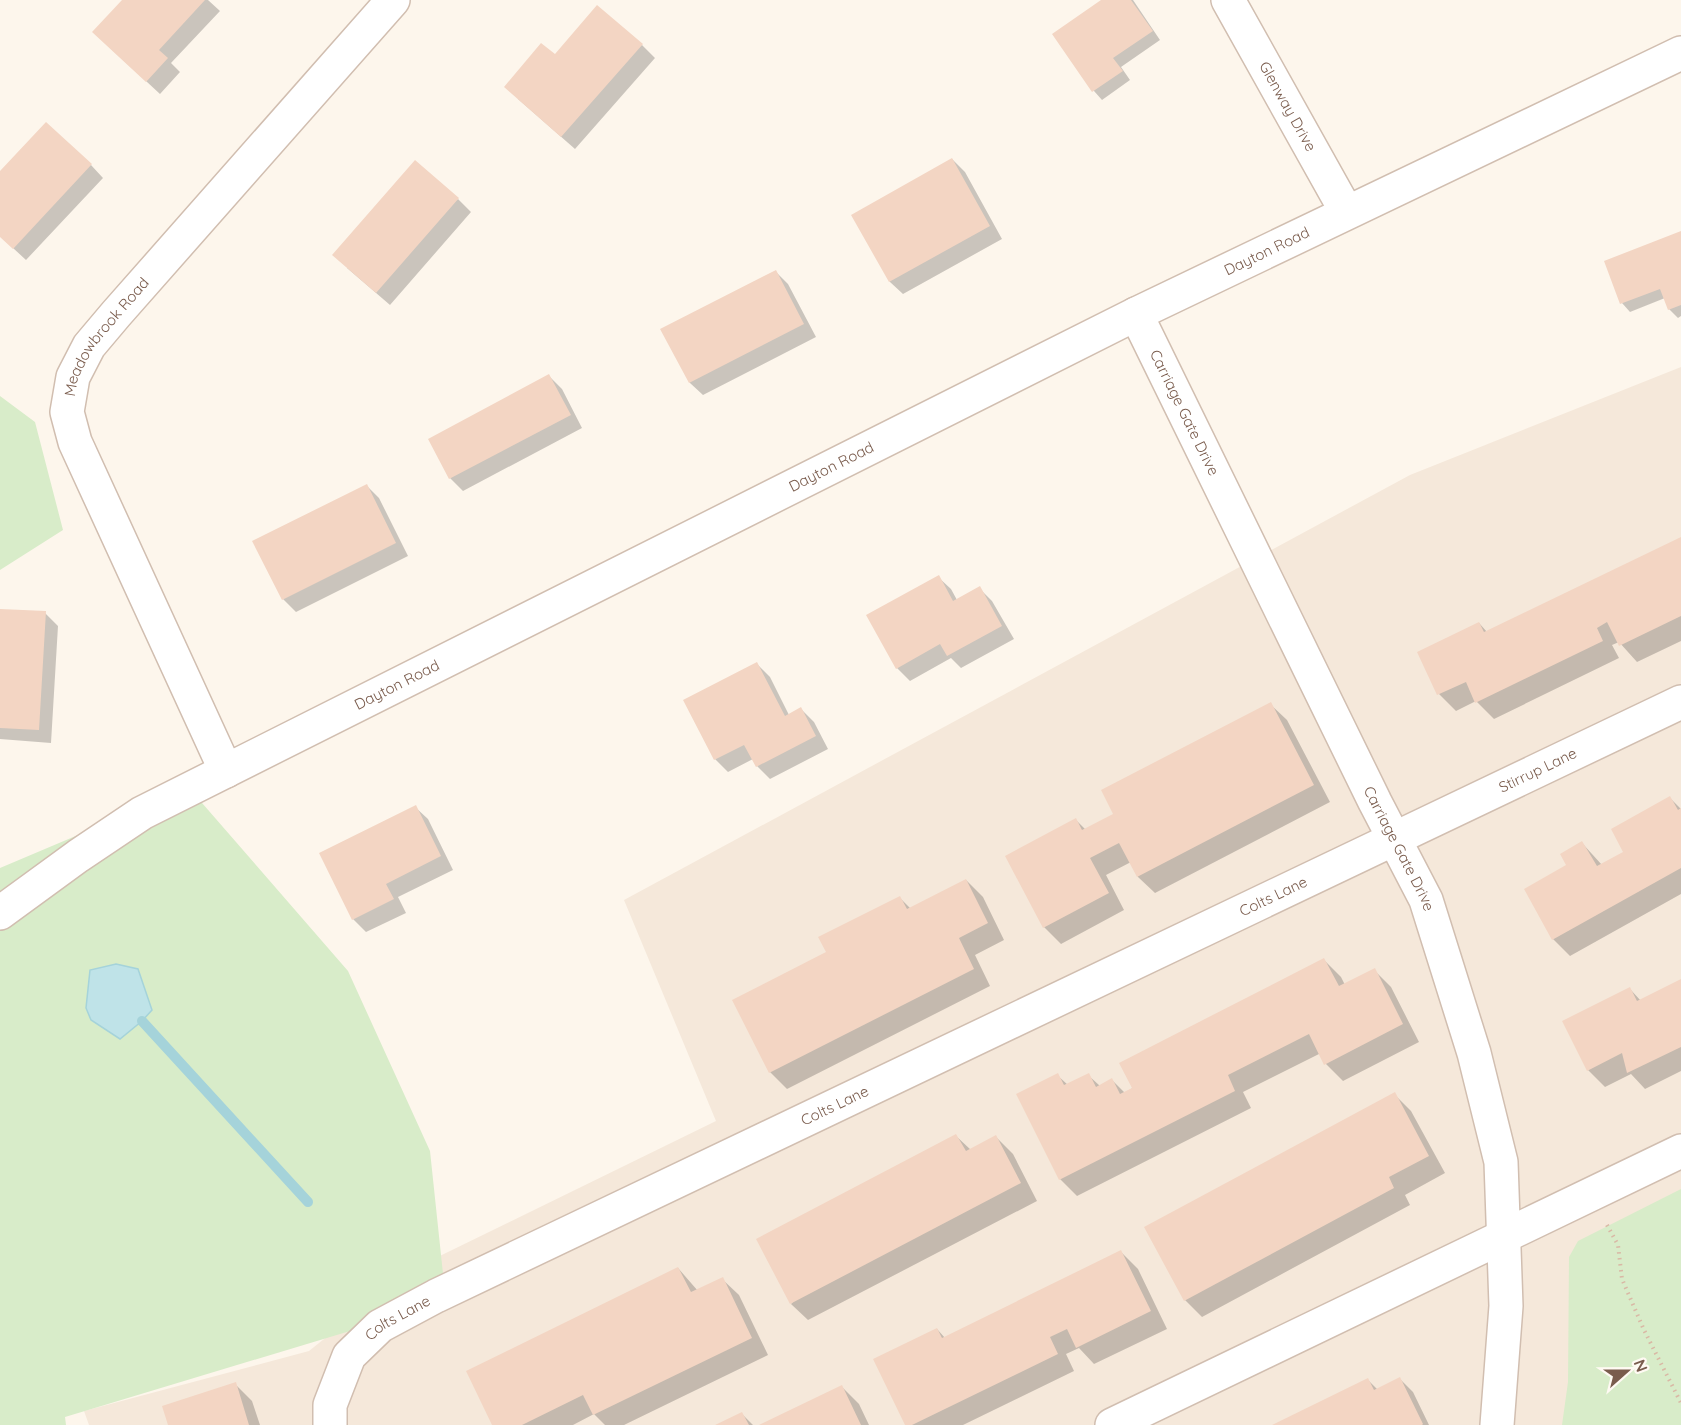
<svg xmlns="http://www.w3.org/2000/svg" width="1681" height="1425" viewBox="0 0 1681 1425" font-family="Quicksand,sans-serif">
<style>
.residential{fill:#f5e8da}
.green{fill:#d8ecc9}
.water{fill:#bfe3e8;stroke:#a5d3da;stroke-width:1.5}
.shadow{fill:#0003}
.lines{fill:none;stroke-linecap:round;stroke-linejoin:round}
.stream{stroke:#a5d3da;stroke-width:10}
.building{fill:#f3d5c3}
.street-casing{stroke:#d1beb0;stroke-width:36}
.path{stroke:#d9b8a5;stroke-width:4;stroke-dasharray:1.5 4.5;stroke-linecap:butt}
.street{stroke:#fff;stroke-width:33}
.labels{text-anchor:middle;stroke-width:6;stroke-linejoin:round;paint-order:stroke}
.street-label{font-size:15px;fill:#7a5c4d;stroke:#fffaf3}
</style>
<rect width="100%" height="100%" fill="#fdf6ec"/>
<!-- residential -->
<path class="residential" d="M1681 367V1425H89L84 1411 309 1351 409 1271 716 1121 624 900 1410 475Z"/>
<!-- green -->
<path class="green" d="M0 396 35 422 63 530 0 570Z
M189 788 348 971 430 1151 446 1302 65 1417 66 1425H0V868Z
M1681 1189V1425H1562L1568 1382 1569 1257 1578 1241Z"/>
<!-- water -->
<path class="water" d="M116 964 138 969 152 1010 142 1021 120 1039 91 1020 86 1008 90 970Z"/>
<!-- shadow -->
<path class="shadow" d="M124 0H208L220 11 171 63 180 72 160 94 107 45Z
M1103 0H1133L1160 40 1121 67 1130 80 1102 100 1094 91 1054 34Z
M642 45 655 58 575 149 518 99 555 56Z
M952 159 965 172 1002 239 903 294 890 282 853 215Z
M91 165 103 178 26 260 0 236V174Z
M458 199 471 212 390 305 347 268Z
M1681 233V316L1678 318 1669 309 1665 298 1630 312 1622 303Z
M776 272 788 284 816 337 703 395 690 383 663 330Z
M549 376 562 389 582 428 463 491 450 478 430 439Z
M366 485 379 498 408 556 296 612 283 599Z
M1681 539V641L1637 662 1619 642 1612 645 1619 658 1494 719 1476 701 1456 711 1439 694 1419 652 1479 623 1487 632Z
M938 577 951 589 957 600 979 588 992 601 1014 639 961 668 951 658 910 681 897 668Z
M0 610 45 613 58 626 51 743 0 739Z
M757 664 770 677 789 715 801 709 814 722 828 749 770 779 757 766 753 759 728 772 715 759Z
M1270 704 1287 720 1330 802 1155 893 1138 877 1131 862 1106 875 1124 910 1061 944 1044 927 1076 820 1086 830 1115 814Z
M1670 798 1681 809V894L1570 956 1553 939 1568 866 1582 843 1602 865 1625 853Z
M415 807 428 819 453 870 398 897 406 913 366 932 353 919 321 853Z
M966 880 983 897 1004 940 975 955 990 986 787 1089 770 1072 828 953 900 898 911 909Z
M1324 960 1341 977 1345 985 1374 970 1391 987 1419 1042 1343 1081 1326 1064 1321 1053 1243 1092 1251 1108 1077 1196 1060 1179 1057 1075 1068 1085 1088 1075 1100 1086 1112 1080 1125 1093Z
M1681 981V1071L1645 1089 1631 1074 1605 1087 1588 1070 1630 989 1641 1001Z
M1394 1094 1411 1111 1445 1173 1405 1195 1410 1205 1202 1317 1185 1300 1147 1227Z
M956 1136 971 1150 996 1137 1013 1154 1037 1201 808 1320 791 1304Z
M1121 1252 1138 1269 1167 1329 1094 1364 1079 1348 1066 1354 1074 1371 963 1425H907L937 1329 945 1338Z
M678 1268 698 1291 722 1279 739 1295 768 1355 624 1425H605L594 1414 573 1425H494Z
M1400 1379 1413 1392 1429 1425H1276L1368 1380 1378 1390Z
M235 1384 252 1401 260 1425H170Z
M842 1387 859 1404 869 1425H763Z
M742 1414 753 1425H719Z"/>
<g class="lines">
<!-- stream -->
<path class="stream" d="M142 1021 308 1202"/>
</g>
<!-- building -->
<path class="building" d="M122 0H205L159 50 168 58 146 82 92 32Z
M1101 0H1131L1153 31 1113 58 1123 71 1092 92 1052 34Z
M597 5 643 44 561 137 504 87 541 43 555 54Z
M46 122 92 164 13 249 0 237V171Z
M952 158 990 226 889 282 851 215Z
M415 160 459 198 376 293 332 255Z
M1681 231V305L1668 310 1660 289 1620 304 1604 261Z
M776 270 804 324 689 383 660 329Z
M549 374 571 415 449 479 428 439Z
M367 484 396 543 282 600 252 541Z
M1681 537V616L1619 646 1607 622 1597 628 1603 641 1475 703 1466 682 1437 695 1417 652 1479 622 1484 632Z
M939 575 953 601 980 586 1002 626 947 656 940 644 896 669 866 615Z
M0 609 46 611 39 730 0 728Z
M757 662 785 716 801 707 816 736 756 767 744 745 714 760 683 700Z
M1271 702 1314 785 1137 877 1119 843 1090 858 1109 893 1043 928 1005 856 1076 818 1082 830 1113 814 1101 790Z
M1670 796 1678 810 1681 808V868L1552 940 1524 889 1566 865 1560 854 1582 841 1597 866 1623 852 1611 829Z
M416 805 441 856 386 884 394 899 352 920 319 853Z
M966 879 988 923 959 938 974 969 769 1073 732 1000 826 952 818 937 900 896 907 909Z
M1324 958 1339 986 1375 968 1403 1024 1324 1065 1309 1034 1228 1075 1235 1091 1059 1180 1016 1094 1058 1073 1064 1085 1089 1073 1096 1087 1112 1078 1120 1094 1132 1088 1119 1063Z
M1681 979V1047L1627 1073 1622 1053 1587 1071 1562 1021 1630 987 1637 1001Z
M1395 1092 1429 1156 1389 1177 1394 1188 1184 1301 1144 1227Z
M956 1134 966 1151 996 1135 1021 1183 790 1304 756 1239Z
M1121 1250 1151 1311 1076 1348 1067 1329 1050 1337 1058 1354 912 1425H905L873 1359 937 1328 942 1338Z
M678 1267 691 1292 723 1277 752 1338 593 1415 583 1395 522 1425H492L466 1371Z
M1400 1377 1423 1424 1422 1425H1272L1368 1378 1374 1390Z
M236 1382 249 1425H168L162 1406Z
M842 1385 861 1425H759Z
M742 1412 749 1425H715Z"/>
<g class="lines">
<!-- street casing -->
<g class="street-casing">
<g id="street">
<path id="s1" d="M1228 0 1346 211"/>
<path id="s2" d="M1136 314 1375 802 1426 900 1474 1053 1501 1162 1506 1306 1497 1425"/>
<path id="s3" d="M226 771 75 442 67 412 73 377 89 346 116 314 393 0"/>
<path id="s4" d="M0 913 78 856 142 813 1136 314 1681 53"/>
<path id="s5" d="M330 1425V1405L349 1356 380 1326 436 1296 1681 702"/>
<path d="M1112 1425 1681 1151"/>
</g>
</g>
<!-- path -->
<path class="path" d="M1607 1225 1618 1245 1622 1279 1644 1330 1681 1403"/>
<!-- street -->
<use href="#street" class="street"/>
</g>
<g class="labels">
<!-- street labels -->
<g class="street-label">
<text dy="5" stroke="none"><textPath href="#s1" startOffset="122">Glenway Drive</textPath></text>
<text dy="5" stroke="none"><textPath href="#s4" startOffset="1431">Dayton Road</textPath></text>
<text dy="5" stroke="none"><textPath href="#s3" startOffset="480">Meadowbrook Road</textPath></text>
<text dy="5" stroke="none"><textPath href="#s2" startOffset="110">Carriage Gate Drive</textPath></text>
<text dy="5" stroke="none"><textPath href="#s4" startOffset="945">Dayton Road</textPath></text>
<text dy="5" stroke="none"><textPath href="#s4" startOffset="459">Dayton Road</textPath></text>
<text dy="5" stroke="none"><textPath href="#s5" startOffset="1400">Stirrup Lane</textPath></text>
<text dy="5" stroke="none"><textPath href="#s2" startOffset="596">Carriage Gate Drive</textPath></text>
<text dy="5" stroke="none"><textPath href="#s5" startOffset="1107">Colts Lane</textPath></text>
<text dy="5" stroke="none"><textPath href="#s5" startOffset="621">Colts Lane</textPath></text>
<text dy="5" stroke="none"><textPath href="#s5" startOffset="135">Colts Lane</textPath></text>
</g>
</g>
<!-- north arrow -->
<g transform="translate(1627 1371) rotate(69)" stroke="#fffaf3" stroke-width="4.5" paint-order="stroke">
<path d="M0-4.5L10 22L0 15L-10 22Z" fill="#7a5c4d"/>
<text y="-9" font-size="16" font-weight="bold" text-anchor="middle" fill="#7a5c4d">N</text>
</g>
</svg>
